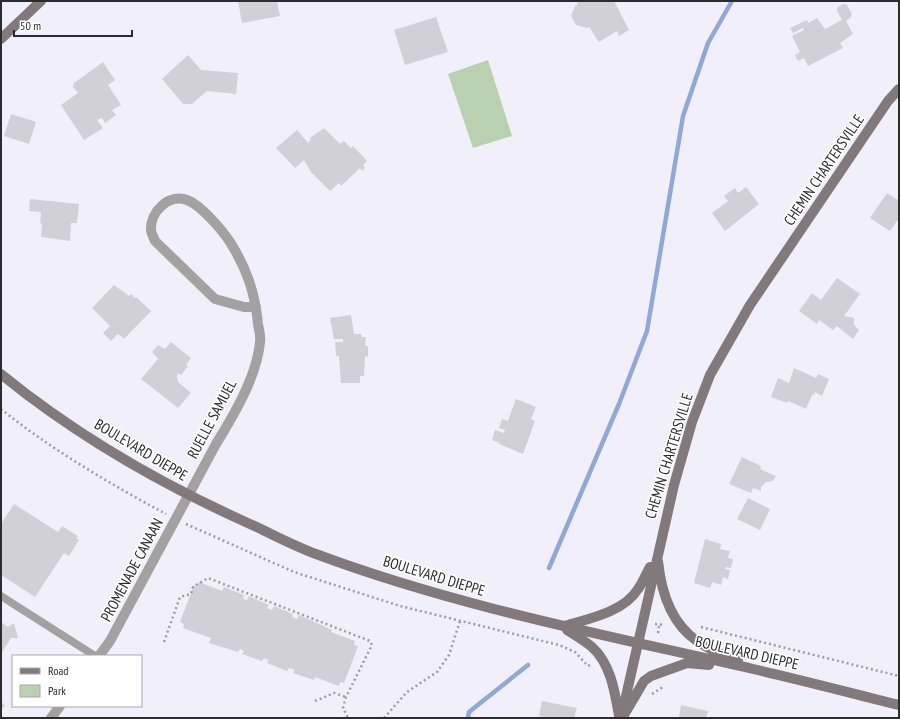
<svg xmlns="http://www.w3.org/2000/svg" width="900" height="719" viewBox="0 0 900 719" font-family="'PT Sans Narrow',sans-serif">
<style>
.green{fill:#bad1b1}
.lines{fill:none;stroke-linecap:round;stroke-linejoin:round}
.stream{stroke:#90a8d5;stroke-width:4.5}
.building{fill:#d1cfd8}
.path{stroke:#9d9ba2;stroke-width:2.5;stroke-dasharray:2 3;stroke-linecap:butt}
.lane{stroke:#a5a0a1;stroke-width:8}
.street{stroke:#a5a0a1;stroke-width:10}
.secondary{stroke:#81797b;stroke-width:10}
.labels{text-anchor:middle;stroke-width:3.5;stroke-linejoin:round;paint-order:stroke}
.street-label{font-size:15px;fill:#2c2c2f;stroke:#fefefe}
</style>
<rect width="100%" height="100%" fill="#f1eff9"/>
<!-- green -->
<path class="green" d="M488 60 512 136 473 148 448 74Z"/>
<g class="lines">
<!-- stream -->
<path class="stream" d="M549 568 619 404 647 331 683 116 708 43 732 1
M468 718 469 712 528 665"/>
</g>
<!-- building -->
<path class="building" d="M238 1H277L280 16 242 23Z
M576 1H614L629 30 619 36 617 31 599 42 589 27 587 28 576 25 571 16 575 6 578 4Z
M843 4 847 5 852 14 850 18 846 21 853 34 840 43 843 48 808 66 804 58 798 61 795 55 800 52 792 36 804 30 803 28 793 33 790 28 807 20 808 23 817 18 825 29 842 20 837 11 838 7Z
M436 17 448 52 405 65 394 30Z
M188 55 201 70 238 73 236 94 207 91 192 104H183L162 79Z
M103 62 115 80 108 85 121 105 112 110 116 115 105 123 102 118 97 120 103 128 84 140 61 105 78 93 73 87 74 83Z
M11 114 36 122 29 144 4 136Z
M324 128 340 144 344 141 351 148 353 146 367 161 363 165 365 168 362 171 360 168 341 186 339 183 330 191 311 172 304 160 295 168 276 148 297 130 308 143 311 139 310 138Z
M746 187 759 204 725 231 712 213 728 201 724 196 735 188 738 193Z
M887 193 899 201V218L890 231 870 218Z
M30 199 79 204 77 223H71L70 241 41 237 42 224 40 223 41 214 40 212 29 211Z
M837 278 860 294 844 316 854 318V325L859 330 853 339 837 326 833 330 819 320 817 324 799 311 812 293 821 300Z
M114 285 129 296 131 294 135 298 136 297 151 311 124 339 118 334 111 341 103 333 110 326 92 308Z
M351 315 354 334H361L362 337H366L365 346H368V357L365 356 364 376H360V383H341L339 356H336L335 342H343V339H334L330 318Z
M171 342 191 358 186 365 188 366 181 375 178 373 177 376 178 382 191 393 178 408 141 379 158 359 152 352 158 345 165 349Z
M794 368 816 378 818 374 829 379 822 396 815 392 814 395H812L806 409 788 401 787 403 771 397 778 378 789 383Z
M516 399 536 407 531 419 535 421 523 454 499 444 500 443 492 440 495 430 504 433 505 430 499 428 502 419 508 421Z
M742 457 761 466 760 469 776 476 773 481 766 482 761 487V491L753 488 751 493 729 484Z
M748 498 770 509 760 530 737 519Z
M14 504 58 532 62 526 78 536 76 538 79 540 69 556 64 553 35 597 1 575V524Z
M705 539 721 544 720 549 730 551 728 558 733 559 731 568 726 567 725 569 730 570 728 579 723 577 721 585 712 582 710 588 694 583Z
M199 582 222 591 224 587 244 595 243 599 247 600 249 596 260 601 269 605 267 608 272 610 274 606 293 614 292 617 297 619 299 615 332 630 331 632 355 641 354 645 358 646 344 683 340 682 339 686 315 677 314 680 293 673 295 670 289 668 287 671 267 663 269 660 264 658 262 661 242 654 244 651 240 649 238 652 209 643 211 638 183 628 184 624 180 622 194 585 198 587Z
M1 622 8 627 14 623 18 638H11L1 654Z
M1 701 5 706 1 709Z
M542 701 577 708 574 718H550L539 716Z
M681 705 708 711 706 718 679 717Z"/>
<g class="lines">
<!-- path -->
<path class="path" d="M1 409C49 448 112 485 166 514
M186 524 294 572 400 606 559 645 575 652 588 666 592 664
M655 624 665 625
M701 627 899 676
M658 633 659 626
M164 642 180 597 191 594 193 587 208 578 370 641 372 645 346 697 343 708 348 718
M652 694 663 687
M315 701 334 693 346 697
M384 718 407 692 437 672 449 655 460 621"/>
<!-- lane -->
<path class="lane" d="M1 596 95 656"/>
<!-- street -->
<path class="street" d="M99 656 110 641 216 444C234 415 257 376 260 342 261 336 259 330 258 324 255 293 247 269 230 242 222 230 201 205 187 200 169 193 150 212 151 230 151 233 154 238 155 241L215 299 244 307H256
M51 718 60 706"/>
<!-- secondary -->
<path class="secondary" d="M1 39 41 1
M1 374C77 436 161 484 250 524 272 534 294 546 316 554 458 607 606 635 753 669 802 680 850 693 899 705
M658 561C661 591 671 623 697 641 708 650 725 655 738 661
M564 626C588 619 624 612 638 589 643 582 646 574 650 567
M567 630C575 635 585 641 592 647 611 664 615 693 619 716
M624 715 644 681 651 676 687 663 709 665
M621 718 674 485 692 422 710 375 750 305 888 101 899 89"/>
</g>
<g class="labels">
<!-- street labels -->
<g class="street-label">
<text transform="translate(824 170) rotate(-56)" y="5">CHEMIN CHARTERSVILLE</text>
<text transform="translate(212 419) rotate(-62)" y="5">RUELLE SAMUEL</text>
<text transform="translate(141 450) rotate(31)" y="5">BOULEVARD DIEPPE</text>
<text transform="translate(669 456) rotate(-73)" y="5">CHEMIN CHARTERSVILLE</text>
<text transform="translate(132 570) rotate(-62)" y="5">PROMENADE CANAAN</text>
<text transform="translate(434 576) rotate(17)" y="5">BOULEVARD DIEPPE</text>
<text transform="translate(747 653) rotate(13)" y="5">BOULEVARD DIEPPE</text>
</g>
</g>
<!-- border -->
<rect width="900" height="719" fill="none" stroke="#2c2c2f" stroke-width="4"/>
<!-- legend -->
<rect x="12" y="655" width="130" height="52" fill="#fefefe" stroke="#aaaaab"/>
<rect x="20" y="668" width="20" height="6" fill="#81797b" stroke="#aaaaab"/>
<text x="48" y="675" font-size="12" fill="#2c2c2f">Road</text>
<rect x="20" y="685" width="20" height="12" fill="#bad1b1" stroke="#aaaaab"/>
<text x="48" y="695" font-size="12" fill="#2c2c2f">Park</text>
<!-- scale -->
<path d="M14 30v6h118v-6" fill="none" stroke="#2c2c2f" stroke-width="2"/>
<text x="20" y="30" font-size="12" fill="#2c2c2f" stroke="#fefefe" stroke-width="3" paint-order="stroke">50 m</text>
</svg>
